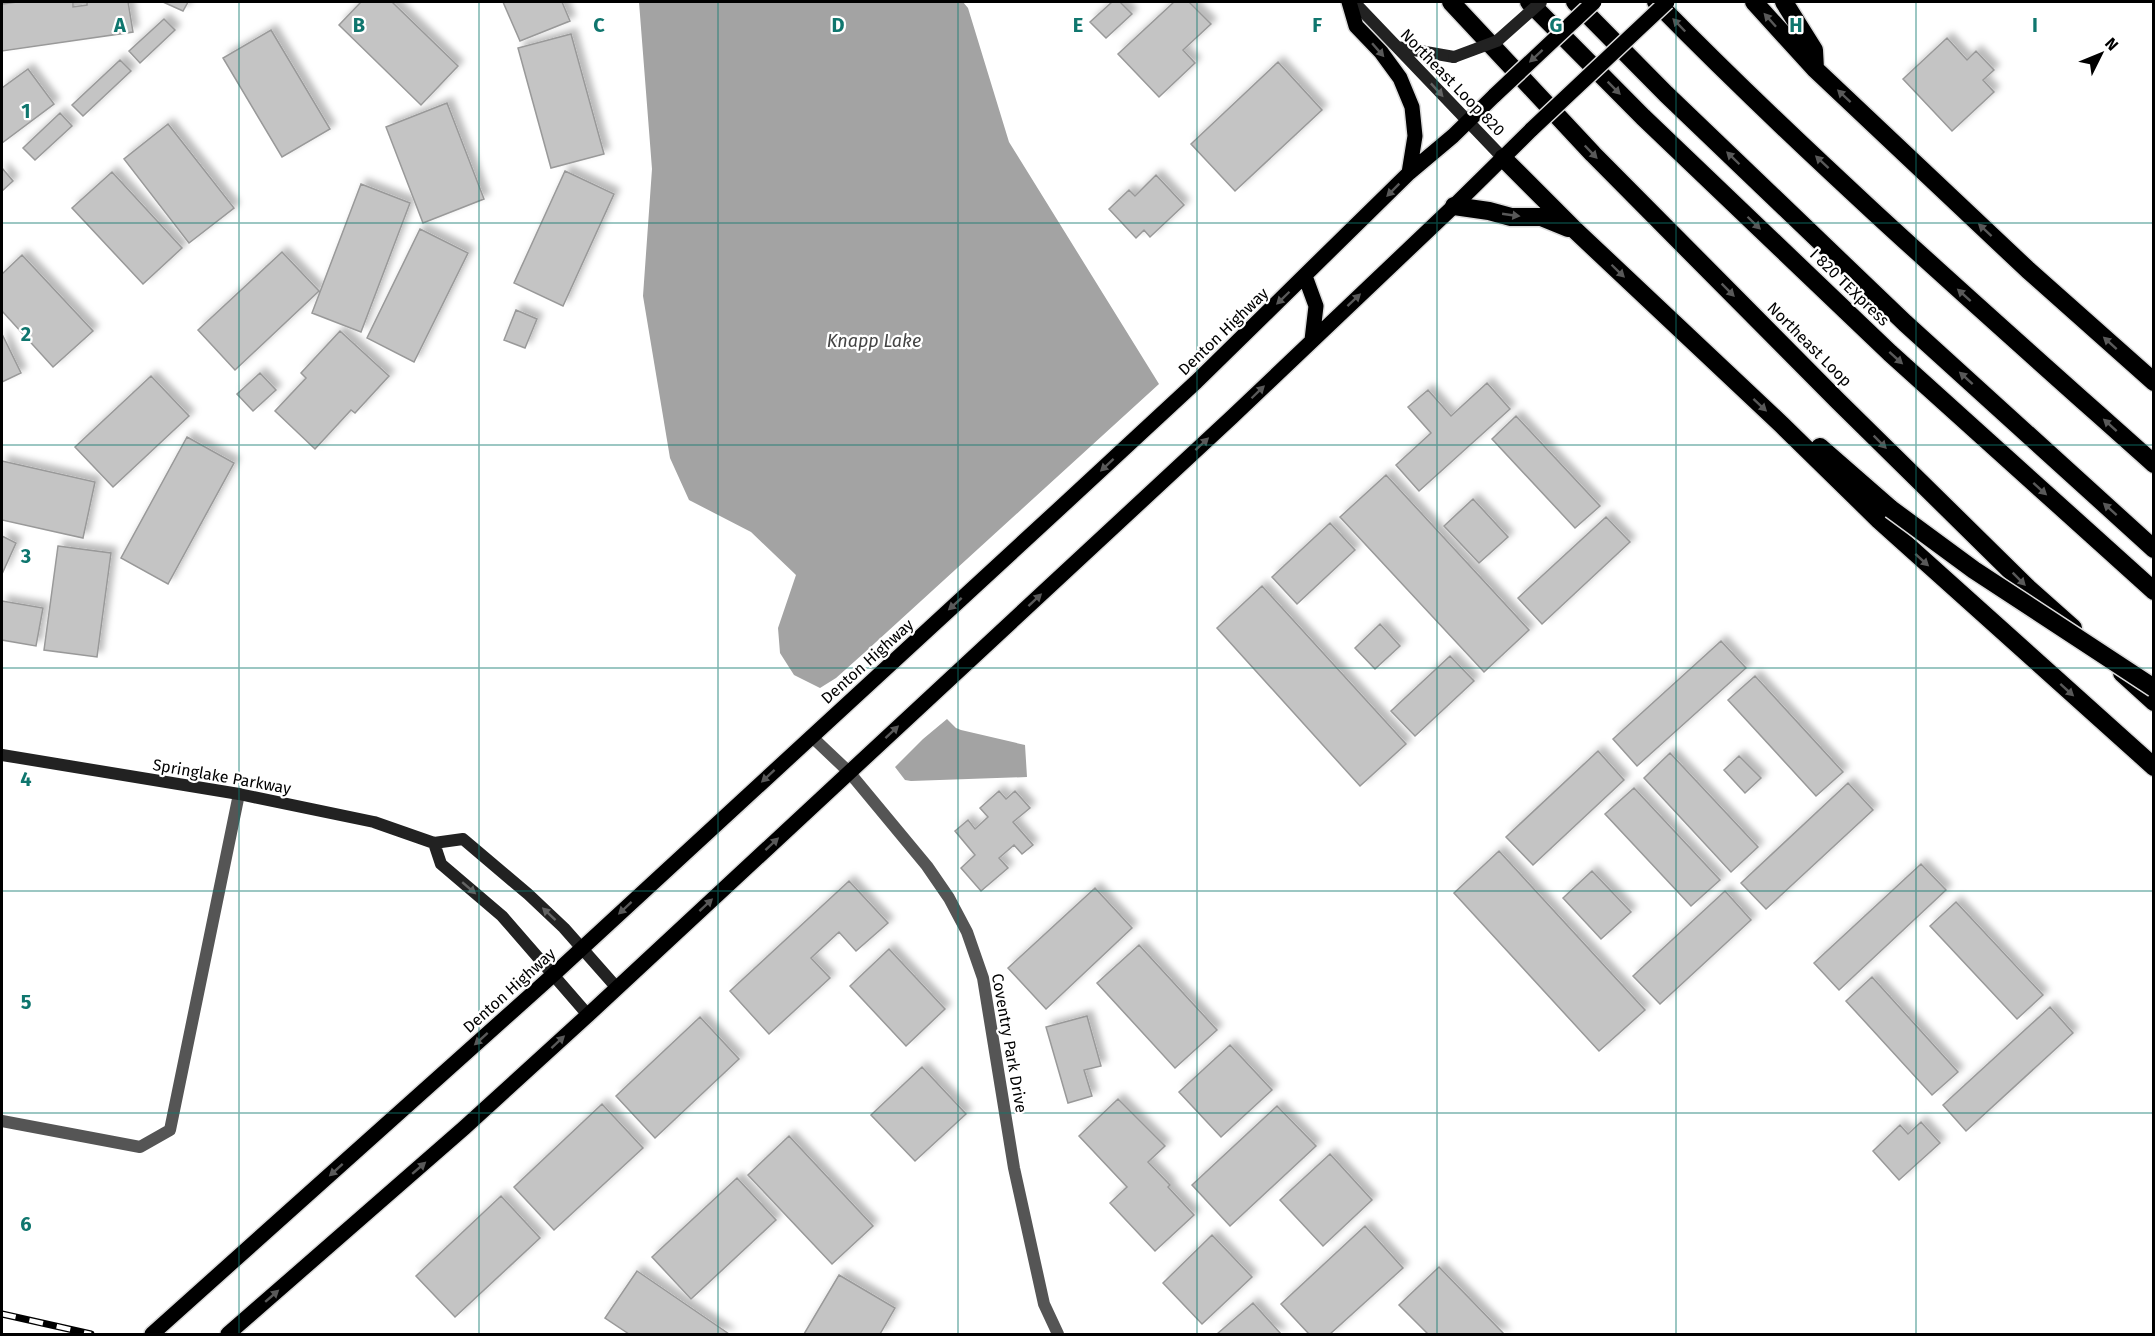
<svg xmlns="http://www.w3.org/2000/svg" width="2155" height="1336" viewBox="0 0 2155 1336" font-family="'Fira Sans',sans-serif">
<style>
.water{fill:#a3a3a3}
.building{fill:#c4c4c4;stroke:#999;stroke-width:1.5;filter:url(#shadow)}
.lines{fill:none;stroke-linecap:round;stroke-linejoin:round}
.primary-casing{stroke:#dbdbdb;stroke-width:18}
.highway-casing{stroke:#dbdbdb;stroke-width:21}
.street{stroke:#555;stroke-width:12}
.secondary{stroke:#222;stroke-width:12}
.primary{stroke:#000;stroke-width:15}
.highway{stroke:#000;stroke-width:18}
.rail-casing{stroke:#000;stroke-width:7}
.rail{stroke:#fff;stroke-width:4.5;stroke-dasharray:14;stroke-linecap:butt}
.primary-bridge-casing{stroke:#dbdbdb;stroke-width:18;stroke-linecap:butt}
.highway-bridge-casing{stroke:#dbdbdb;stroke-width:21;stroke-linecap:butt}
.secondary-bridge{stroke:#222;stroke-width:12}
.primary-bridge{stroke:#000;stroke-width:15}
.highway-bridge{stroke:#000;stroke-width:18}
.oneway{fill:#595959}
.oneway2{fill:#646464}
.grid{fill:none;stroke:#0f766e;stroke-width:1.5;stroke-opacity:0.55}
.labels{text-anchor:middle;stroke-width:4.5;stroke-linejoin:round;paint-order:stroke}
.street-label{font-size:16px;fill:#000;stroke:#fff}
.water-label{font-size:18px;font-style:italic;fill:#444;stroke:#fff}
.grid-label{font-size:20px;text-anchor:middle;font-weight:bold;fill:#0f766e;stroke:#fff;stroke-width:4.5;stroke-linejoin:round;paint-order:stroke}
</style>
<defs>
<filter id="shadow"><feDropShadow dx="5.5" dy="-5.5" stdDeviation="3" flood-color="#0004"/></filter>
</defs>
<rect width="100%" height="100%" fill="#fff"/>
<!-- water -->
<path class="water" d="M639 2H963L968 8 1009 142 1159 384 864 653 836 678 820 688 794 675 780 653 778 628 796 575 751 532 689 500 670 458 643 296 652 169Z
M947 719 956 728 961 730 1025 745 1027 777 911 781 905 780 895 767 923 739Z"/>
<!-- building -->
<path class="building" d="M17 2H73V7L87 5V2H128L133 32 2 51V4Z
M163 2H188L183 11Z
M361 2H392L458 66 421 105 339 25Z
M503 2H562L570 21 520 41Z
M1112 2H1120L1132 14 1106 38 1090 22Z
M1174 2H1189L1211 24 1183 50 1195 63 1159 97 1118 54Z
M164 19 175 30 140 63 129 51Z
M271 30 330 129 282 157 223 58Z
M571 34 604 154 551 168 518 48Z
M1947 38 1967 60 1976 51 1994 70 1983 80 1994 92 1952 131 1903 79Z
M120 60 131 71 83 116 72 105Z
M1278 62 1322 110 1235 191 1191 144Z
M28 69 54 104 2 143V88Z
M447 103 484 199 423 223 386 127Z
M60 113 72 126 35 160 23 148Z
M168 124 234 208 189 243 124 159Z
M2 168 13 181 2 191Z
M565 171 614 194 563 306 514 283Z
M112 172 182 248 143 284 72 208Z
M1156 175 1184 205 1150 237 1144 230 1136 238 1109 209 1129 190 1135 196Z
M361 184 410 203 361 332 312 313Z
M420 229 468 253 414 362 367 338Z
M282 252 319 291 235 370 198 330Z
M22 255 93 331 53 367 2 311V274Z
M516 310 537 319 525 348 504 340Z
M340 331 389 376 355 413 351 410 315 449 275 411 306 378 301 373Z
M2 334 21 373 2 382Z
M260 373 276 390 253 411 237 394Z
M151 376 189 416 113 487 75 447Z
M1487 383 1510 409 1419 491 1396 465 1431 433 1408 407 1428 390 1451 416Z
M1516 416 1600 506 1575 528 1492 439Z
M187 437 234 463 168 584 121 558Z
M2 461 95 482 83 538 2 520Z
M1386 475 1529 630 1484 672 1340 517Z
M1473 499 1508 537 1479 563 1444 526Z
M1606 517 1630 542 1542 624 1518 598Z
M1330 523 1355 550 1297 604 1272 577Z
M2 536 16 543 2 574Z
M58 546 111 553 97 657 44 650Z
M1262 586 1406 744 1360 786 1217 628Z
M2 601 43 608 36 646 2 640Z
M1380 624 1400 646 1375 669 1355 648Z
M1721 641 1746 668 1637 766 1613 739Z
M1450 656 1474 681 1415 736 1391 711Z
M1755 676 1843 772 1816 796 1728 700Z
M1598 751 1624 780 1533 865 1506 837Z
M1670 753 1758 847 1731 872 1644 778Z
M1739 756 1761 778 1745 793 1724 770Z
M1848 783 1873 810 1766 909 1741 883Z
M1634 788 1720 880 1691 906 1605 814Z
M999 791 1006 799 1015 791 1030 808 1013 822 1033 845 1022 854 1014 845 999 858 1008 868 981 891 961 868 975 855 955 831 968 820 975 829 988 817 980 808Z
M1499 851 1645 1010 1599 1051 1454 893Z
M1921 864 1946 890 1839 990 1814 963Z
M1592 871 1631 912 1601 939 1563 898Z
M849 881 888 923 856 951 839 932 811 958 830 978 769 1034 730 991Z
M1095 888 1132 928 1046 1009 1008 968Z
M1725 891 1751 920 1660 1004 1633 976Z
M1956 902 2043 995 2017 1019 1930 926Z
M1139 945 1217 1030 1175 1068 1097 983Z
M889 949 945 1009 906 1046 850 986Z
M1872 977 1958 1072 1932 1095 1846 1001Z
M2050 1007 2073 1033 1966 1131 1943 1105Z
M1087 1016 1101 1066 1084 1070 1092 1096 1068 1103 1046 1027Z
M700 1017 739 1059 655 1138 616 1096Z
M1230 1045 1272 1090 1221 1137 1179 1092Z
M922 1067 966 1114 915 1161 871 1115Z
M1118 1099 1165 1146 1148 1162 1170 1185 1168 1187 1194 1215 1155 1251 1110 1203 1127 1187 1079 1136Z
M602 1104 643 1148 554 1230 514 1187Z
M1277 1106 1316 1146 1230 1226 1192 1185Z
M1921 1122 1940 1143 1899 1180 1873 1151 1900 1125 1908 1134Z
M789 1136 873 1226 832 1264 748 1175Z
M1330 1154 1372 1200 1323 1246 1280 1200Z
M737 1178 776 1220 691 1299 652 1257Z
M501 1196 540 1238 455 1317 416 1276Z
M1365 1226 1403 1268 1330 1334H1309L1281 1304Z
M1212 1235 1252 1277 1202 1324 1163 1283Z
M1439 1267 1504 1334H1428L1399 1305Z
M637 1271 729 1334H629L605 1318Z
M839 1275 895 1308 880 1334H804Z
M1253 1303 1281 1334H1217Z"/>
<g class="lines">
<!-- primary casing -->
<g class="primary-casing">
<path id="primary" d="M1349 2 1356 26 1381 52 1400 78 1412 107 1415 136 1409 173
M1305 276 1316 306 1312 340
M152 1334 553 975 1060 508 1196 382 1409 173 1453 136 1495 95
M228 1334 464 1128 588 1015 1232 417 1454 206 1532 129"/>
</g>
<!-- highway casing -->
<g class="highway-casing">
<path id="highway" d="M1451 2 1593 154 1838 401 2028 588 2073 628
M1529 2 1643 117 1890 353 2154 591
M1575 2 1666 94 1905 323 2154 549
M1656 2C1814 163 1985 313 2154 464
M1754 2 1815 69 2028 270 2154 382
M1784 2 1814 50 1815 69
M1503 158 1576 231 1782 425 1879 520 2154 767
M1454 206 1489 211 1511 217H1541L1568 228
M1820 447 1891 509
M2122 673 2154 702"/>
</g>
<!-- street -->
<path class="street" d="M811 736 849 772 927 866 949 898 967 932 983 978 1014 1168 1044 1304 1058 1334
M2 1121 140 1147 170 1130 239 794"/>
<!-- secondary -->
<path class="secondary" d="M1354 2 1503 158
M1397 47 1454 57
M2 755 239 794 374 822 434 843 463 839 528 894 564 928 617 988
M434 843 441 864 502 916 588 1015"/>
<!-- primary -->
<use href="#primary" class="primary"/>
<!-- highway -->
<use href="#highway" class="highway"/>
<!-- rail casing -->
<g class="rail-casing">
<path id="rail" d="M2 1314 91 1334"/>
</g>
<!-- rail -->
<use href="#rail" class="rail"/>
<!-- primary-bridge casing -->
<g class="primary-bridge-casing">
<path id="primary-bridge" d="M1495 95 1594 2
M1532 129 1667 2"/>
</g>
<!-- highway-bridge casing -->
<g class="highway-bridge-casing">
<path id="highway-bridge" d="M1891 509 1974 570 2154 688"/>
</g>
<!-- secondary-bridge -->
<path class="secondary-bridge" d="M1454 57 1497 41 1541 2"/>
<!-- primary-bridge -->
<use href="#primary-bridge" class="primary-bridge"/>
<!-- highway-bridge -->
<use href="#highway-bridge" class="highway-bridge"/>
</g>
<!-- one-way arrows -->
<defs><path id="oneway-solid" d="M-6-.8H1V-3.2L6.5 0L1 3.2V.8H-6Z" transform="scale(1.5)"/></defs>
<g class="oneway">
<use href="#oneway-solid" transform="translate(1770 20) rotate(-132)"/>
<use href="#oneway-solid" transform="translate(1679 25) rotate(-134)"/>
<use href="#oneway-solid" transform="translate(1378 50) rotate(49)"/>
<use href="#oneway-solid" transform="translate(1536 56) rotate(137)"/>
<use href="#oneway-solid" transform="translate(1614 88) rotate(45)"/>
<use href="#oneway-solid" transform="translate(1844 96) rotate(-137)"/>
<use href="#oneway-solid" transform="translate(1591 152) rotate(46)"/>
<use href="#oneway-solid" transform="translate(1733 158) rotate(-136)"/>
<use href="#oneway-solid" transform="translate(1822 162) rotate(-137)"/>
<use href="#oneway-solid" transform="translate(1393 190) rotate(135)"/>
<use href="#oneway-solid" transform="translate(1511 215) rotate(8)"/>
<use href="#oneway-solid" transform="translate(1754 223) rotate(44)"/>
<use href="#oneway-solid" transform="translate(1985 230) rotate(-137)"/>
<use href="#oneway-solid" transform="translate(1618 271) rotate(44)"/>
<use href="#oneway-solid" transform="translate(1728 290) rotate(45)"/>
<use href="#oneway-solid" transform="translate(1964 295) rotate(-138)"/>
<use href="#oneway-solid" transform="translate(1283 298) rotate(136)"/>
<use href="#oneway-solid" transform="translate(1354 300) rotate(-43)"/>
<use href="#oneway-solid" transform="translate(2110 343) rotate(-138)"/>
<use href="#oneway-solid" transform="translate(1896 358) rotate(42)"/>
<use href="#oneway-solid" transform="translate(1966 378) rotate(-138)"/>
<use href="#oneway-solid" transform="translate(1258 392) rotate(-44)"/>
<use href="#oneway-solid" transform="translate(1760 405) rotate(43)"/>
<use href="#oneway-solid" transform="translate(2110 425) rotate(-138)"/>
<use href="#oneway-solid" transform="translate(1880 442) rotate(45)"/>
<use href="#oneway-solid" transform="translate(1202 444) rotate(-43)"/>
<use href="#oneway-solid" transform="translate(1107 465) rotate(137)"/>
<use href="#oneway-solid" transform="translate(2040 489) rotate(42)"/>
<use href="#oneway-solid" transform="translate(2110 509) rotate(-138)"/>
<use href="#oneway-solid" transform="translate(1922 560) rotate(42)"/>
<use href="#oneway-solid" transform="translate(2019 579) rotate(45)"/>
<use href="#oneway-solid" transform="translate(1035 600) rotate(-43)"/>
<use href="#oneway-solid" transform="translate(955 604) rotate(138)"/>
<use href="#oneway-solid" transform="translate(2067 690) rotate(42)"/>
<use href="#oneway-solid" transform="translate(892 732) rotate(-43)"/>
<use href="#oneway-solid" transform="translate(768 776) rotate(137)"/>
<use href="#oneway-solid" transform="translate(772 844) rotate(-43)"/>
<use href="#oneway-solid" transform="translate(706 905) rotate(-43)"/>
<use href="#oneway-solid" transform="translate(625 908) rotate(137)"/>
<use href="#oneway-solid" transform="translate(481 1039) rotate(138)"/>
<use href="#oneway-solid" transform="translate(558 1042) rotate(-43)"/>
<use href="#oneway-solid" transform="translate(419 1168) rotate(-41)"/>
<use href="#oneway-solid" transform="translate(336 1170) rotate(138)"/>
<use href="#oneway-solid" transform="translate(272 1296) rotate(-41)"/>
</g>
<g class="oneway2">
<use href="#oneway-solid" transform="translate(1437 90) rotate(47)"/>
<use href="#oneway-solid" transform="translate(469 888) rotate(41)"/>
<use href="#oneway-solid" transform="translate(549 914) rotate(-137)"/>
</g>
<!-- grid -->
<path class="grid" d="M239 2V1334M479 2V1334M718 2V1334M958 2V1334M1197 2V1334M1437 2V1334M1676 2V1334M1916 2V1334M2 223H2154M2 445H2154M2 668H2154M2 891H2154M2 1113H2154"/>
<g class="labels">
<!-- street labels -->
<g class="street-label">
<text transform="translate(1453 82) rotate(46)" y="6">Northeast Loop 820</text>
<text transform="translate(1850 287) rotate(44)" y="6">I 820 TEXpress</text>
<text transform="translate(1223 331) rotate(-44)" y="6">Denton Highway</text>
<text transform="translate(1810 344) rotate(45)" y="6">Northeast Loop</text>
<text transform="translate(867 661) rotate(-42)" y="6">Denton Highway</text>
<text transform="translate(222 776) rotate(10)" y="6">Springlake Parkway</text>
<text transform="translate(509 990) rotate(-42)" y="6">Denton Highway</text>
<text transform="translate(1010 1043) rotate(80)" y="6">Coventry Park Drive</text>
</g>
<!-- water labels -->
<g class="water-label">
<text x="874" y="347">Knapp Lake</text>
</g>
</g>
<g class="grid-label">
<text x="120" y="32">A</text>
<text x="359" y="32">B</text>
<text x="599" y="32">C</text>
<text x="838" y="32">D</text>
<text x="1078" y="32">E</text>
<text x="1317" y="32">F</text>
<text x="1556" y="32">G</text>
<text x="1796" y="32">H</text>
<text x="2035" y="32">I</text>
<text x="26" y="118">1</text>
<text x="26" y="341">2</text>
<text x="26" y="563">3</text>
<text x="26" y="786">4</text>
<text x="26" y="1009">5</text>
<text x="26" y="1231">6</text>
</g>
<!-- border -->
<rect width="2155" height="1336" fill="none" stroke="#000000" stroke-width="6"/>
<!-- north arrow -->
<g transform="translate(2101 54) rotate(47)" stroke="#ffffff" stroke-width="4.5" paint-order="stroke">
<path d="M0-4.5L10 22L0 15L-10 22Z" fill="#000000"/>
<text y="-9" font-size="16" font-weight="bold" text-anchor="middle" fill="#000000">N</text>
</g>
</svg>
